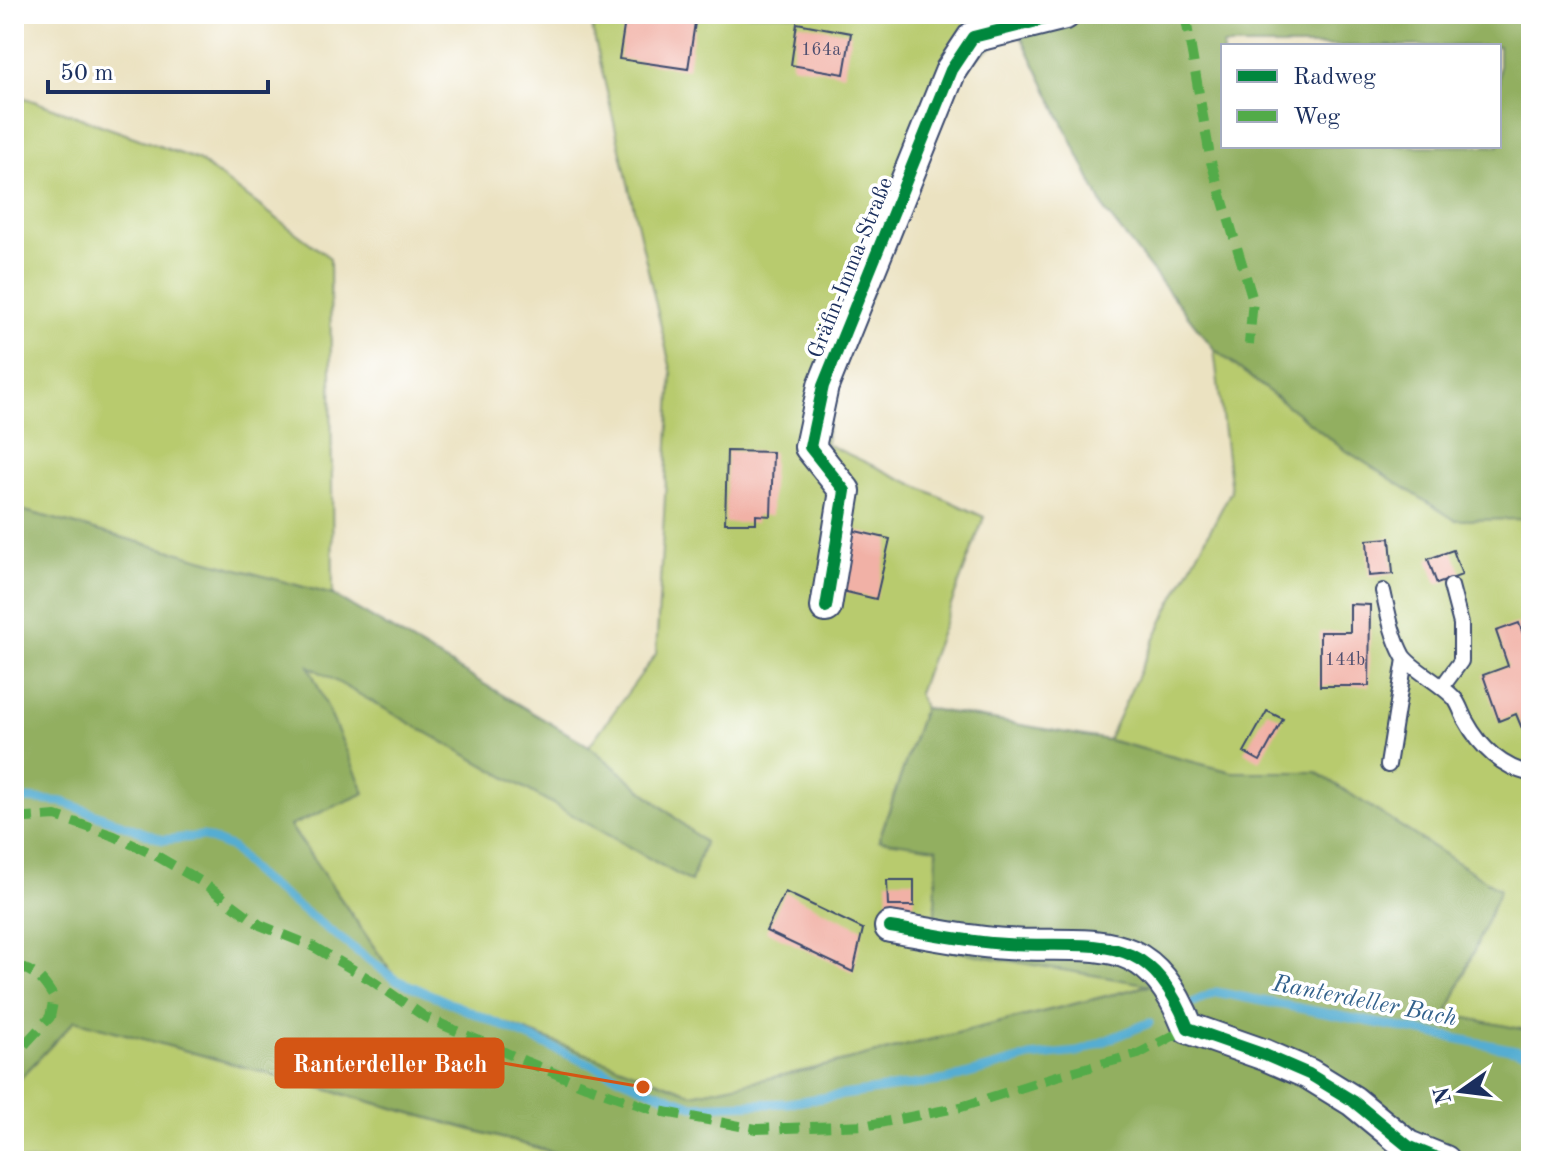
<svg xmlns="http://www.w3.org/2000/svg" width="1545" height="1175" viewBox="0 0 1545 1175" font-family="'Old Standard TT',serif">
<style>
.green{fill:#b8cb6e;stroke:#6a7d66;stroke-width:2}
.forest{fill:#92af61;stroke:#566f60;stroke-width:2;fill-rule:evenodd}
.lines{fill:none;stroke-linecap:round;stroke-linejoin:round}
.stream{stroke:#54add2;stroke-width:9}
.building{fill:#f1b1a6}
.service-casing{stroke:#3a4a6d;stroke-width:18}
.minor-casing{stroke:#3a4a6d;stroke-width:34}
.service{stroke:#fff;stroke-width:14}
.minor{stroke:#fff;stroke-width:30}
.quiet{stroke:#52ab49;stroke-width:10;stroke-dasharray:20 10;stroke-linecap:butt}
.cycleway-casing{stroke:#fff;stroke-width:17}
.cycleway{stroke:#00873e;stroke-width:12}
.labels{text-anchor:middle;stroke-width:7;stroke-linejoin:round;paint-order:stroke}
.number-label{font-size:18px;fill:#505070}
.street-label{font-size:22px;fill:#1b2f5e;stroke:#fff}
.water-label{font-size:24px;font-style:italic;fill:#32618c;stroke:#fff}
.leader{fill:none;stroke:#d45514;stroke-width:3}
.callout-dot{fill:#d45514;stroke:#fff;stroke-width:3}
.callout{fill:#d45514;stroke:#d45514;stroke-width:3}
.callout-label{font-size:24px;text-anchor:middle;font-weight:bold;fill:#fff}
</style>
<rect width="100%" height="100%" fill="#fff"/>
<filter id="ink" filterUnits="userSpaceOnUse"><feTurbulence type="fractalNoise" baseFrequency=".0125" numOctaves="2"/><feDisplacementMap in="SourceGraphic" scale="16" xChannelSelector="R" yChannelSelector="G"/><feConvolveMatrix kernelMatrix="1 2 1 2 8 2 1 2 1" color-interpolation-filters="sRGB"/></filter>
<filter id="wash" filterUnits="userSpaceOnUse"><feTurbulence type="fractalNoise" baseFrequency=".006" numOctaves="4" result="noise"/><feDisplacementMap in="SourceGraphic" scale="32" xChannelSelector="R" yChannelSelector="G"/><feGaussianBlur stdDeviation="1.8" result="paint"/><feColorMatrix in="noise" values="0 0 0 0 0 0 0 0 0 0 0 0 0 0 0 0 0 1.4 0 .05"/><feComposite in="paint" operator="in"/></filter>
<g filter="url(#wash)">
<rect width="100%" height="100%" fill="#ebe2c1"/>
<!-- green -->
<path class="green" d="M589 14H1080L1021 36 1003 39 961 69 831 394 826 444 984 517 918 693 924 708 879 839 938 848 934 948 1154 984 808 1070 692 1094 399 983 290 825 364 793 308 665 691 882 704 842 589 746 656 654 672 374Z
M14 94 198 160 330 258 333 595 14 508Z
M1214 349 1342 448 1455 519H1531V1031L1447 1015 1499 890 1316 772H1232L1108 740 1167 612 1231 491Z
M75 1020 585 1161H14V1085Z"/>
<!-- forest -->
<path class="forest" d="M1080 14H1531V519L1455 520 1342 448 1214 349 1106 212 1021 36ZM1223 46H1499V146H1223Z
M14 508 333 595 589 746 704 842 691 882 309 666 365 793 290 826 399 983 692 1094 808 1070 1151 985 934 948 937 848 879 840 924 708 1108 740 1232 772H1316L1500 890 1447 1014 1531 1031V1161H585L75 1020 14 1085Z"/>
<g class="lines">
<!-- stream -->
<path class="stream" d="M14 798 63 802 163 840 203 836 232 848 257 876 393 978 643 1087 693 1106 787 1103 947 1080 1030 1057 1078 1052 1149 1023
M1194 1002 1216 992 1531 1053"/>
</g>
<g id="blocks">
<!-- building -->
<path class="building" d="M626 14H683L696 16 688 69 619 59Z
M797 23 851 33 844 74 791 65Z
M727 451 773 452 771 516 756 515V523H725Z
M851 530 890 539 876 599 842 591Z
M1390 538 1393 574 1369 576 1367 540Z
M1453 550 1462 575 1437 584 1428 559Z
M1350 604 1370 605 1369 686H1320V632H1350Z
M1519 623 1531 657V728L1523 731 1516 714 1499 721 1483 675 1508 666 1496 631Z
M1267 711 1283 719 1260 761 1244 752Z
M887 880H914V906H888Z
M785 892 863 929 853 972 766 931Z"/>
</g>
</g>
<g filter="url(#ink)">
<use href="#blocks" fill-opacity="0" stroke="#3a4a6d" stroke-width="2"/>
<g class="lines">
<!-- service casing -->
<g class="service-casing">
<path id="service" d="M1383 591C1388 613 1392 636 1403 656 1412 669 1442 684 1455 699 1460 706 1462 714 1466 721 1480 747 1502 767 1531 774
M1442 687 1461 661V624L1451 586
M1388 765 1405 659"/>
</g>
<!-- minor casing -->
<g class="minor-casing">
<path id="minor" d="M826 607 845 491 810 447 823 386 951 70 973 37 1065 14
M890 927C929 933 967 942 1006 944 1096 949 1148 926 1188 1028L1265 1055 1309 1074 1353 1101 1408 1146 1445 1161"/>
</g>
<!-- service -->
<use href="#service" class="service"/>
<!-- minor -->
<use href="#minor" class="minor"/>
<!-- quiet -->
<path class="quiet" d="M1185 14 1211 162 1253 300 1249 344
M14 819 56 816 114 836 155 855 202 882 260 925 314 947 371 980 425 1017 527 1062 586 1086 654 1110 756 1129 869 1125 961 1107 1057 1076 1138 1054 1188 1028
M14 967C34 968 45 982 54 998L50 1017 14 1056"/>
<!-- cycleway casing -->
<g class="cycleway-casing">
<path id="cycleway" d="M826 607 845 491 810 447 823 386 951 70 973 37 1065 14
M890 927C929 933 967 942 1006 944 1096 949 1148 926 1188 1028L1265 1055 1309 1074 1353 1101 1408 1146 1445 1161"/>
</g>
<!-- cycleway -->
<use href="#cycleway" class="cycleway"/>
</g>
</g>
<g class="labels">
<!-- number labels -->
<g class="number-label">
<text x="821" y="55">164a</text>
<text x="1345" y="665">144b</text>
</g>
<!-- street labels -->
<g class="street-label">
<text transform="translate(849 267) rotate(-68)" y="8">Gräfin-Imma-Straße</text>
</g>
<!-- water labels -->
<g class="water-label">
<text transform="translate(1365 1000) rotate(11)" y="8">Ranterdeller Bach</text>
</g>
</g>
<!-- callouts -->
<path class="leader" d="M643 1087L503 1063"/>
<circle class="callout-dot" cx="643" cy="1087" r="8"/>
<rect class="callout" x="276" y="1039" width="227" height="48" rx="8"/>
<g class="callout-label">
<text x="390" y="1072">Ranterdeller Bach</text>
</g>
<!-- margin -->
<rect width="1545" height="1175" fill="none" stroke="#fff" stroke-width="48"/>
<!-- legend -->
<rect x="1221" y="44" width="280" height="104" fill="#ffffff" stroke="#a4acbf" stroke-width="2"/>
<rect x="1237" y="70" width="40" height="12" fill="#00873e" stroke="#a4acbf" stroke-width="2"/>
<text x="1293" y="84" font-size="24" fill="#1b2f5e">Radweg</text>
<rect x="1237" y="110" width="40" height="12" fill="#52ab49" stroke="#a4acbf" stroke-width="2"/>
<text x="1293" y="124" font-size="24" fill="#1b2f5e">Weg</text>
<!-- north arrow -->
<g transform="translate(1461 1091) rotate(256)" stroke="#ffffff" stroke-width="6" paint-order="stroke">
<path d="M0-6L14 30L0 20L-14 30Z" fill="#1b2f5e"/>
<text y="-12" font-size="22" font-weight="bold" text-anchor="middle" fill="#1b2f5e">N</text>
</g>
<!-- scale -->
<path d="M48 80v12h220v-12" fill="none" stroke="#1b2f5e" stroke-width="4"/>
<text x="60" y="80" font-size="24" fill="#1b2f5e" stroke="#ffffff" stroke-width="6" paint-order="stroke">50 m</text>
</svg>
